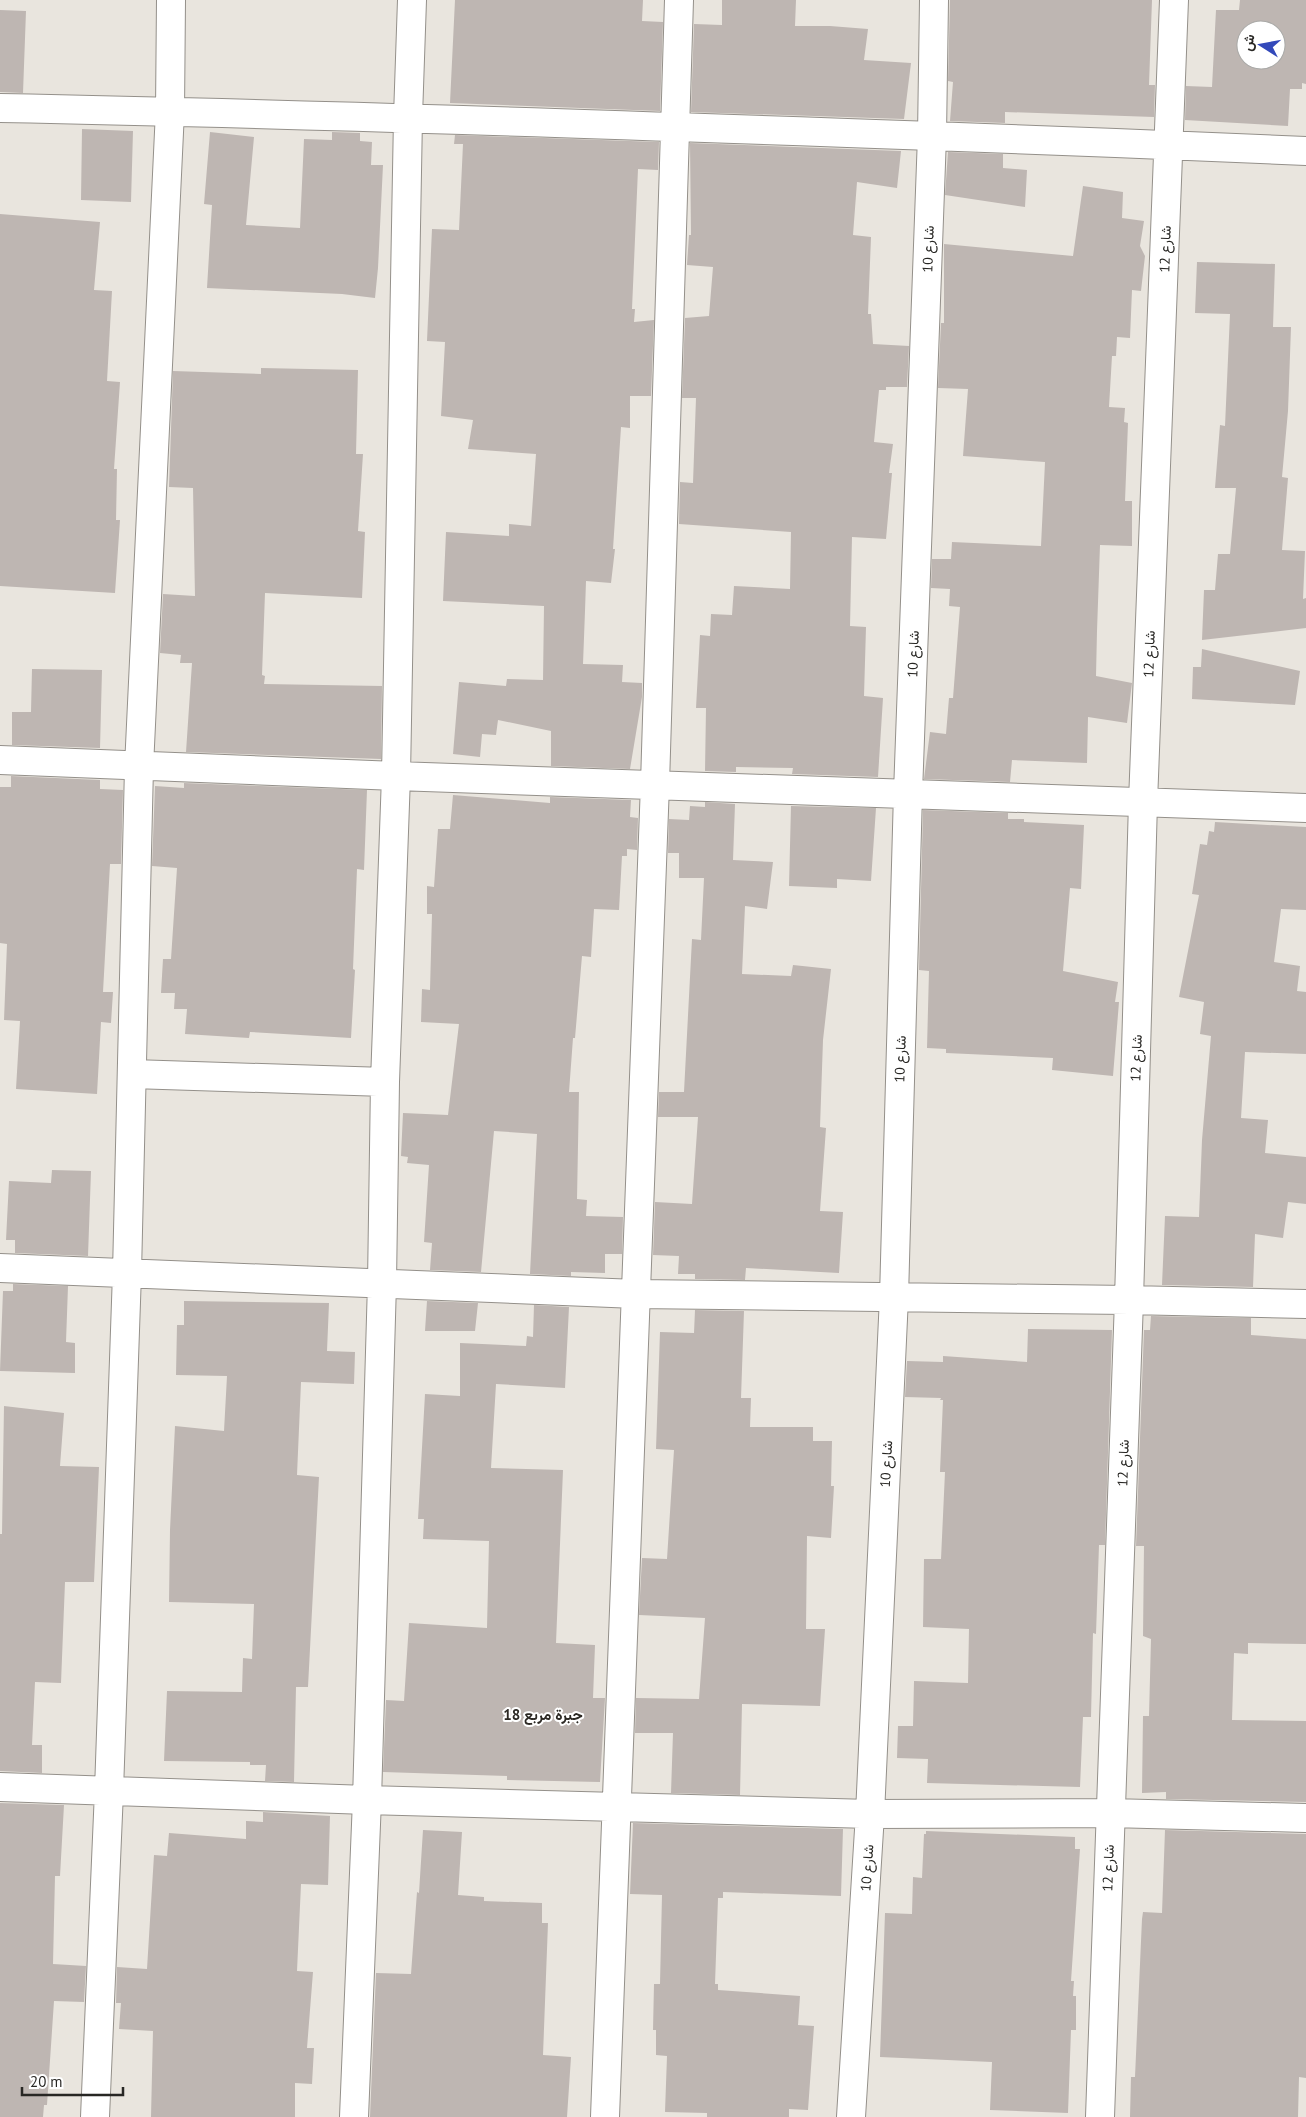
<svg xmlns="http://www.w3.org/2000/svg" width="1306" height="2117" viewBox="0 0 1306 2117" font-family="'PT Sans',Vazirmatn,sans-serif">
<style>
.building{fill:#beb6b2;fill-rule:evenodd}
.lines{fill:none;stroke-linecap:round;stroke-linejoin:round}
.street-casing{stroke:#94908a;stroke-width:30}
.street{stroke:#fff;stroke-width:28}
.labels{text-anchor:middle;stroke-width:4;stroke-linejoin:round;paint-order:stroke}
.street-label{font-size:14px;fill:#282724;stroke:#fff}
.neighbourhood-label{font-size:15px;font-weight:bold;fill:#2c2924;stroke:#fff}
</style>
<rect width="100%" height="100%" fill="#e9e5de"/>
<!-- building -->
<path class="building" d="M455 0H643L642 21 663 22 660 111 450 103Z
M722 0H796L795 26H830L868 29 864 60 911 63 904 119 691 112 694 24 722 25Z
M950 0H1152L1149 85H1155L1154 117 1005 112V123L950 121 953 82 948 81Z
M1240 0H1306V84L1302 83V89H1290L1288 126 1185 120 1186 86 1212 87 1216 10H1239ZM1246 30H1276V60H1246Z
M0 10 26 11 23 93 0 92Z
M82 129 133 131 131 202 81 200Z
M210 132 254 137 246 225 300 228 304 139 332 140V132L360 133V141L372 142 371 165H383L378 268 375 298 342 294 207 288 212 205 204 204Z
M455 135 659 142 658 170 638 169 632 309H635L634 322 654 320 651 396H630V428L621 427 613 549H615L611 583 586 581 585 611 583 664 623 665 622 682 642 683V697L630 769 551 766V731L498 720 496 735 482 734 480 757 453 754 459 682 506 686 507 679 543 680 544 606 443 601 446 532 509 536V524L531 526 536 454 468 449 473 420 441 416 445 342 427 341 432 229 459 230 463 144H454Z
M690 143 901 151 897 188 857 182 853 235 871 237 868 314H871L873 344 909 346 907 387H886V390H879L874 442 893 444 889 473H892L886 539 852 537 850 626 866 627 864 696 883 698 878 777 792 774 793 768 736 767V772L705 771 706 708H696L700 635 710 636 711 614 732 615 734 586 790 589 791 532 679 524 680 482 693 483 696 398H682L685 318 709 316 713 267 687 265 689 235H691Z
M948 152 1003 154V168L1027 170 1025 207 945 195Z
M1083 186 1123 192 1122 218 1144 221 1140 246 1145 256 1141 291 1132 290 1130 338 1117 337 1116 356H1112L1109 407 1125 408 1124 422 1128 423 1125 501H1132V546L1100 545 1097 631 1096 676 1132 683 1127 723 1088 717 1087 763 1012 760 1010 782 924 779 930 732 946 734 949 698H953L960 607 949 606 950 589 931 588 932 559H951L952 542 1041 546 1045 462 963 456 968 389 938 388 941 323H944V244L1073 256Z
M0 214 100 222 94 290 112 291 107 381 120 382 114 469H117L116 520H120L115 593 0 586Z
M1197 262 1275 264 1273 327H1291L1288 411 1282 477 1288 478 1282 550 1305 551 1303 599 1306 598V628L1202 640 1204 590H1215L1218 554H1230L1236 488H1215L1220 425 1225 426 1230 314 1195 313Z
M261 368 358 370 356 454H363L358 531 365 532 362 598 265 593 262 675 265 676 264 684 382 686 381 759 186 752 192 663H180L181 655 160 653 163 594 195 596 193 488 169 487 173 371 261 374Z
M1202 649 1300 671 1295 705 1192 699 1193 667H1201Z
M32 669 102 670 100 748 12 745V712H31Z
M11 776 100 780V789L123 790 121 864H110L103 992H113L111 1023 101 1022 97 1094 16 1089 20 1021 4 1020 7 944 0 943V787H11Z
M184 783 367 790 364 870 357 869 353 969 355 970 351 1038 250 1032 249 1038 185 1034 187 1009H174L175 993H161L163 959H171L177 868 152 866 155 786 184 788Z
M453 795 550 803V797L631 800 630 817 638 818 637 850 627 849V856H622L619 910 594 909 591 957 582 956 575 1038H573L569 1092H579L577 1199 587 1200 586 1216 623 1217 622 1254H605V1273L571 1272V1276L530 1274 537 1134 494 1131 481 1272 430 1270 432 1243 424 1242 429 1165 407 1163 408 1157 401 1156 403 1113 448 1115 459 1024 421 1022 422 989 430 990 432 914H427V886L434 887 438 829H450Z
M705 802 735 804 733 860 773 862 767 909 745 906 742 974 791 976 793 965 831 969 823 1040 820 1127 826 1128 820 1211 843 1212 839 1273 746 1268 745 1280 695 1279V1274H678L679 1256 653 1255 655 1202 692 1204 698 1117H658L659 1092H684L692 939 701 940 704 878H679V853H668L669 819 689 820 690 806 705 807Z
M791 806 876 808 871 881 837 879V888L789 886Z
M923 810 1008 813V819H1024V822L1084 825 1081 889 1070 888 1063 971 1118 982 1115 1002H1119L1113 1076 1052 1070 1053 1058 946 1053V1049L927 1048 929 971 919 970Z
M1215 822 1306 827V910L1281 909 1274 962 1300 966 1297 991 1306 992V1054L1245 1052 1241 1118 1268 1120 1265 1153 1306 1157V1204L1288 1202 1283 1238 1255 1234 1253 1287 1162 1285 1165 1216 1199 1217 1202 1140 1211 1036 1200 1034 1204 1002 1179 997 1199 895 1192 894 1200 844 1207 845 1209 831 1214 832Z
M52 1170 91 1171 88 1256 15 1253V1240H6L9 1181 51 1183Z
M13 1284 68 1286 66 1342 75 1343V1373L0 1371 3 1291H13Z
M184 1301 329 1303 327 1351 355 1352 354 1384 301 1382 297 1475 319 1477 308 1687H296L294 1782 265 1781 266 1765H250V1762L164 1761 167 1691 242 1692 243 1658 252 1659 254 1604 169 1602 170 1530 175 1426 224 1431 227 1376 176 1375 177 1325H184Z
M427 1301 478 1303 475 1331H425Z
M534 1305 569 1307 565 1388 496 1384 491 1468 563 1470 556 1643 595 1645 593 1698H605L600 1782 507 1780V1776L383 1772 386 1700 404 1701 409 1623 487 1628 489 1541 423 1539 424 1519H418L425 1394 460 1396V1343L526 1346 527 1336 533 1337Z
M695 1310 744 1311 741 1398H751L750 1427H813V1441H832L831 1486H834L831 1538 807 1536 806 1629H825L820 1706 742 1704 740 1795 671 1793 673 1733H635L636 1698 699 1699 705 1618 639 1615 642 1558 667 1559 674 1450 656 1449 660 1332 694 1333Z
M1151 1316 1251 1318V1335L1306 1339V1644L1248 1643V1654L1234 1653 1232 1720 1306 1721V1802L1166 1799V1792L1142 1793 1143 1716H1149L1151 1639 1143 1636 1144 1546H1136L1144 1330H1150Z
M1028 1329 1112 1330 1105 1545H1099L1096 1634 1093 1633 1091 1717H1083L1080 1787 927 1783 928 1759 897 1758 898 1726H913L914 1681 968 1683 969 1629 923 1627 924 1559H941L945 1472H940L943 1400H940L941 1398 905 1397 907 1361 943 1362V1356L1027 1362Z
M4 1406 64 1413 60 1466 99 1467 94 1582H65L61 1683 35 1682 32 1745H42V1773L0 1771V1534H2Z
M0 1803 64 1805 60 1876H55L53 1964 86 1966 84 2002 54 2001 47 2105H44L43 2117H0Z
M263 1812 330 1816 328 1885 301 1884 297 1971 313 1972 307 2048H314L312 2084 295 2083V2117H151L153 2031 119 2029 121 2003H116L117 1967 147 1969 154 1855 167 1856 169 1833 246 1839V1821L263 1822Z
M633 1823 843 1829 841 1896 723 1892V1898H718L715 1984H718V1990L800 1996 798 2025 814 2026 808 2110 789 2109V2117H707V2113L665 2112 667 2056 656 2055V2030H653L654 1984H660L662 1895 630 1894Z
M423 1830 462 1832 458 1895 484 1897V1901L542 1903V1923H548L543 2055 571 2057 567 2117H370L376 1973 411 1974 417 1892 419 1893Z
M1165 1830 1306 1834V2078L1299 2077 1298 2117H1130L1131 2077H1135L1142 1919 1143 1912 1162 1913Z
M926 1831 1075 1837V1849H1080L1071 1981H1074L1073 1996H1076V2030H1071L1068 2113 990 2110 992 2062 880 2057 885 1913 912 1914 913 1877 922 1878 924 1834H926Z"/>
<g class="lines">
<!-- street casing -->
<g class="street-casing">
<path id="street" d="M0 108C311 114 621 125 932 136 1057 141 1181 145 1306 151
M0 760 396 776 1306 808
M132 1074 385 1082
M0 1268 636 1294 1129 1300 1306 1304
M0 1787 367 1800 870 1814 1110 1813 1306 1818
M95 2117 109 1791 127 1273 139 767 170 111 171 0
M354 2117 367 1800 382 1283 385 1082 396 776 408 117 412 0
M605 2117 655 784 679 0
M851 2117 870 1814 894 1297 908 793 932 136 934 0
M1100 2117 1129 1300 1143 802 1174 0"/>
</g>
<!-- street -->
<use href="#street" class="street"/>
</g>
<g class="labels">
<!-- street labels -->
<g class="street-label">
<text transform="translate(928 249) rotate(-88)" y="5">شارع 10</text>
<text transform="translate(1165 249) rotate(-88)" y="5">شارع 12</text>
<text transform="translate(913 654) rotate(-88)" y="5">شارع 10</text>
<text transform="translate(1149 654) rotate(-88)" y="5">شارع 12</text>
<text transform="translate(1136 1058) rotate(-88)" y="5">شارع 12</text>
<text transform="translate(900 1059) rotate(-88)" y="5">شارع 10</text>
<text transform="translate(1123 1463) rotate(-88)" y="5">شارع 12</text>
<text transform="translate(886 1464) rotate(-87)" y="5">شارع 10</text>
<text transform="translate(867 1868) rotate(-86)" y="5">شارع 10</text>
<text transform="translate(1108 1868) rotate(-88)" y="5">شارع 12</text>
</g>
<!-- neighbourhood labels -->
<g class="neighbourhood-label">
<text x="543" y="1720">جبرة مربع 18</text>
</g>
</g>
<!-- north arrow -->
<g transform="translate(1261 45) rotate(281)"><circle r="24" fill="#ffffff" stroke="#a9a9a7"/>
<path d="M0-4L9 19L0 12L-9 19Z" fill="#3349ba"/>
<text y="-8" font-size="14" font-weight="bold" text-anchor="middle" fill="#282724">ش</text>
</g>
<!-- scale -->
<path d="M22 2087v8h101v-8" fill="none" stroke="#282724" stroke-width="2.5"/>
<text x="30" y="2087" font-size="15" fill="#282724" stroke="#ffffff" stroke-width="4" paint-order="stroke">20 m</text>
</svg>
